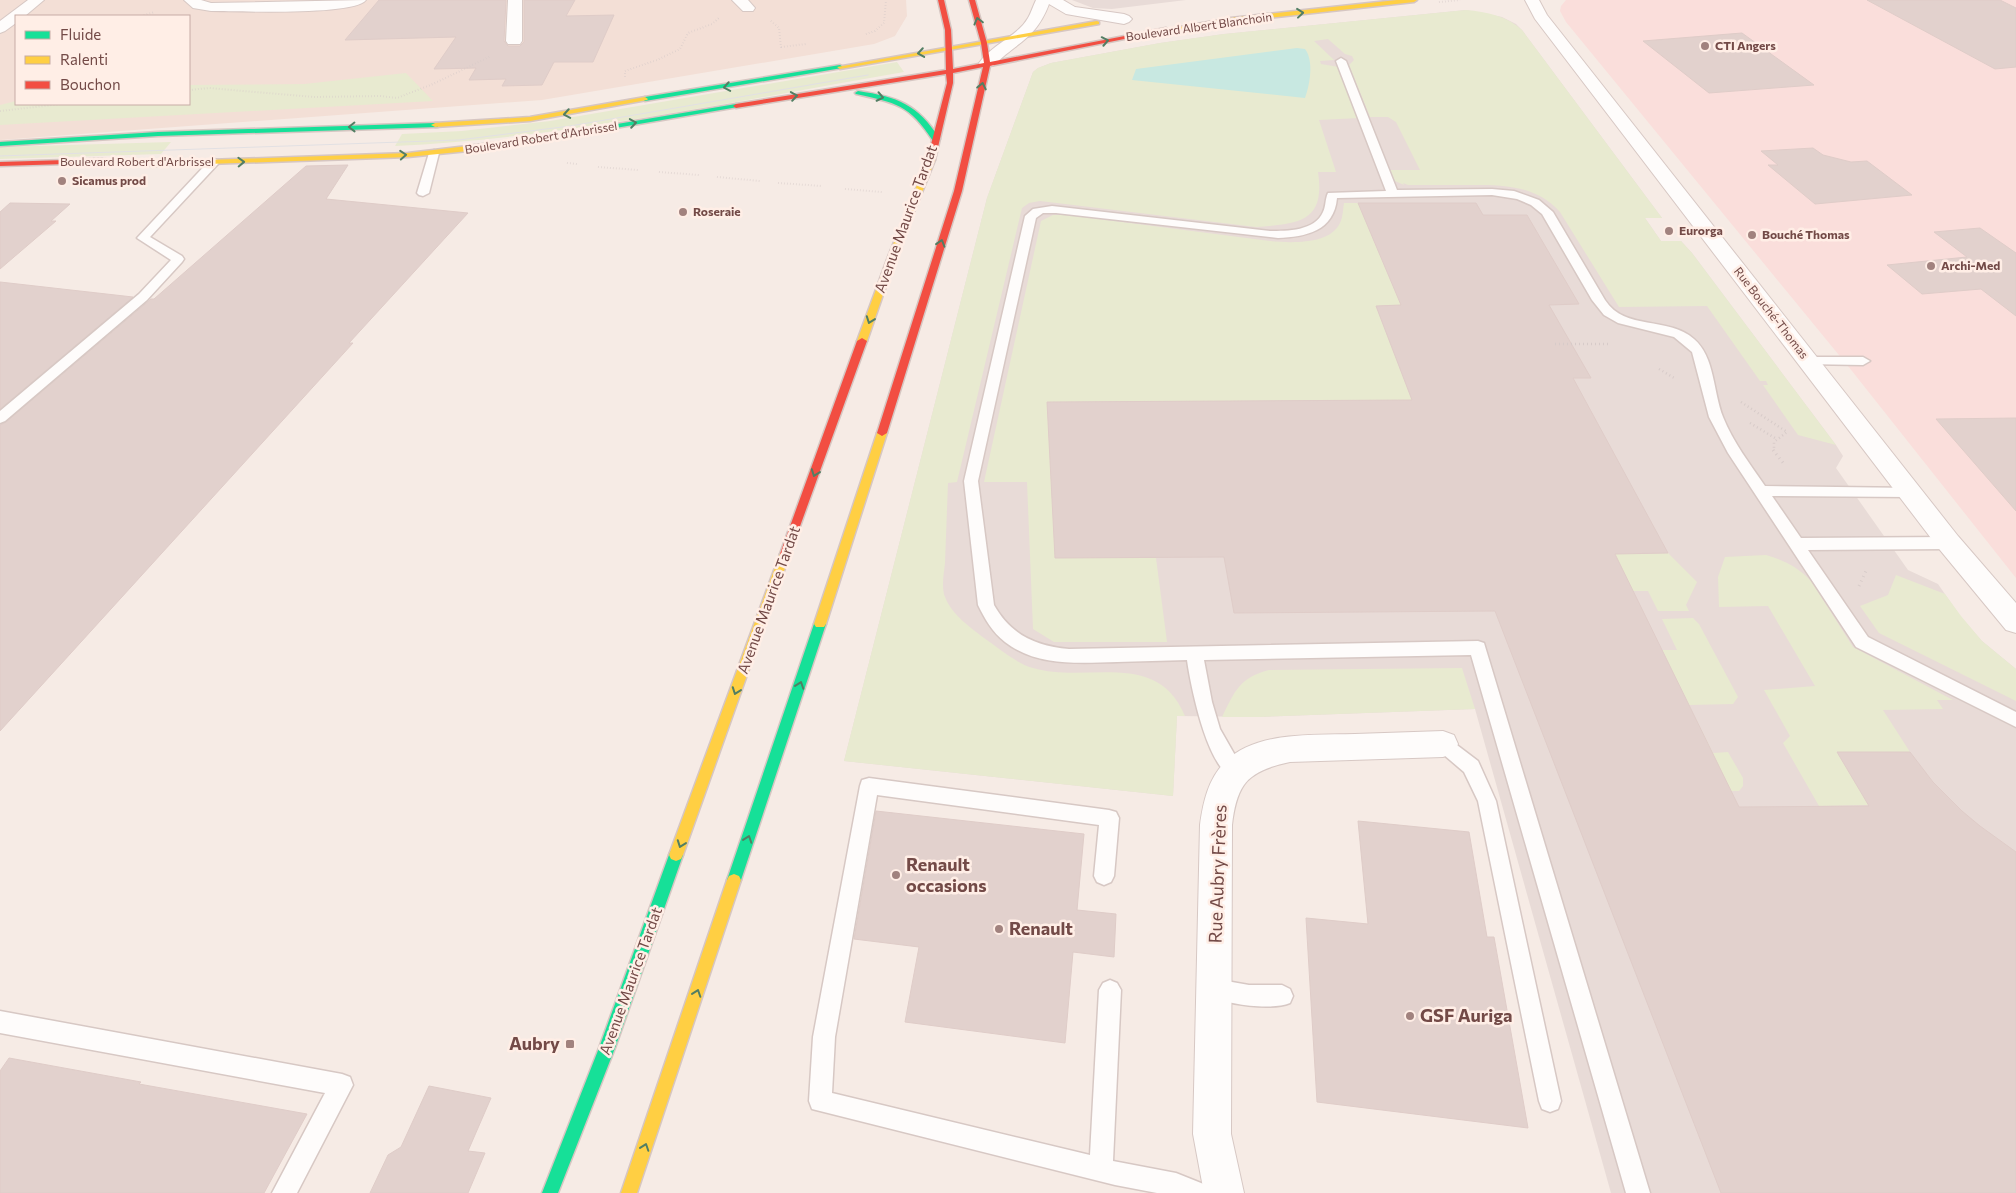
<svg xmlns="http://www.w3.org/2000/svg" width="2016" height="1193" viewBox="0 0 2016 1193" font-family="Commissioner,sans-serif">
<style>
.residential{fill:#f3dfd6;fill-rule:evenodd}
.commercial{fill:#fadedb}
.industrial{fill:#e8dbd7}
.green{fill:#e8ead0}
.water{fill:#c8e8e1}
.building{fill:#e2d1cd;stroke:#dfccc8}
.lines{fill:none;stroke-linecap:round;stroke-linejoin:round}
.lane-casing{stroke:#d7c8c4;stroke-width:3}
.street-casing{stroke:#d7c8c4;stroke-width:2}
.fast-casing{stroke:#d6c6c2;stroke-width:3}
.slow-casing{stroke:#d6c6c2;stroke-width:3}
.jam-casing{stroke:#d6c6c2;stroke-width:3}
.path-far2{stroke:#d7cbc9;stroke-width:2;stroke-dasharray:0.5 2.5;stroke-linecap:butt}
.path-far1{stroke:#d7cbc9;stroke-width:2.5;stroke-dasharray:1 3;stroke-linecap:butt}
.path{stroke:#d7cbc9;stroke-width:3;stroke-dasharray:1 4;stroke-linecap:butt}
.lane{fill:#fefcfb;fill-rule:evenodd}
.street{fill:#fefcfb;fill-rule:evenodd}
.fast{fill:#16e098;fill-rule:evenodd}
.slow{fill:#ffcf43;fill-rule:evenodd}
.jam{fill:#f24e42;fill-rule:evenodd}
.tram{stroke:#e2e0e3;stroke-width:1}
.oneway{stroke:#527e63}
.poi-dot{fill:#a1827e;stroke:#ffeee6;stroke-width:2}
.labels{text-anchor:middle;stroke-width:5;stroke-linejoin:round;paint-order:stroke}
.far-street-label{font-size:12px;fill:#734a47;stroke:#ffeee6}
.far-poi-label{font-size:12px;font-weight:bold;fill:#734a47;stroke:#ffeee6;text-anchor:start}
.street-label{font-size:15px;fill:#734a47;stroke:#ffeee6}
.near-poi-label{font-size:18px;font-weight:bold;fill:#734a47;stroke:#ffeee6;text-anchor:start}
.near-street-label{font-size:18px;fill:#734a47;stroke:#ffeee6}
</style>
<rect width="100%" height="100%" fill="#f6ebe5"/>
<!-- residential -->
<path class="residential" d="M0 0H906L907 16 895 36 874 44 542 100 0 140ZM16 16H189V104H16Z"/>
<!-- commercial -->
<path class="commercial" d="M1566 0H2016V578L1852 371 1566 22 1560 11 1561 6Z"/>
<!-- industrial -->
<path class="industrial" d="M1072 0H1186L1112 9 1093 8Z
M1466 10 1502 17 1516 24 1522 30 1662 218H1645L1661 241H1681L1692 253 1836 445 1843 456 1836 468 1908 570 1938 584 1960 616 1982 641 2016 669V1193H1611L1475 709 1259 717 1177 716 1173 796 844 761 987 198 1033 72 1038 68 1051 63 1160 43 1224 34Z"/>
<!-- green -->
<path class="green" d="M1466 10C1487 12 1507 16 1522 30L1662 218H1645L1661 241H1681L1692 253 1836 445 1798 435 1763 385H1768L1766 381H1760L1707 306 1619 307 1560 212C1535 184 1501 185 1466 185 1447 185 1427 185 1408 185L1403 183 1404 185 1395 181 1389 170H1420L1396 122 1388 117H1370L1349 65 1354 60 1352 56 1345 54 1328 39 1314 41 1334 60 1320 61 1321 64 1339 67 1359 118 1319 120 1336 172H1318C1326 223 1297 224 1256 227L1040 201 1029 203 1022 208 957 482 948 483C947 509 946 536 945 563 944 573 941 587 945 597 952 615 970 627 984 638 999 648 1015 663 1033 668 1086 684 1157 648 1185 716H1177L1173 796 844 761 987 198 1033 72 1038 68 1051 63 1160 43 1224 34Z
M897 62 904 72C735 101 566 138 395 146L402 134 462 131 550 121Z
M406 73 433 101 0 125V105L16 101V104H189V85L304 84Z
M171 142 161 154 0 159V147Z
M1344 203H1358L1401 305 1376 306 1412 400 1047 402 1055 558H1156L1167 642H1054L1033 629 1027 482H984L1041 221 1053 215H1067L1270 241C1290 243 1330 245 1340 223 1343 217 1343 209 1344 203Z
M1668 553 1697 582 1686 605 1689 611H1658L1648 591H1584L1610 650H1677L1662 619 1693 618 1699 624 1738 697 1733 704 1689 705 1713 753 1728 752 1743 778V786L1739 791 1670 792 1551 554Z
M1766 555C1784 560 1798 567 1811 581L1853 647 1953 700H1937L1943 709 1883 710 1910 752 1869 805 1819 806 1783 743 1790 736 1764 690 1815 686 1768 606 1719 607 1718 577 1725 557Z
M1896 575 1945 594 1961 616 1982 641 2016 669V701L1879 633 1860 606 1888 595Z
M1462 668 1475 709 1259 717H1222C1235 691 1239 678 1269 670Z"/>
<!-- water -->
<path class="water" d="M1297 48 1305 49C1314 61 1310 84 1305 98L1132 80 1136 69Z"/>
<!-- building -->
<path class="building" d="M379 0H506L504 41 508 46H520L524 42V0H575L566 16 614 15 593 62H554L542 85 502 86 506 79 469 80 476 68 434 69 456 37 345 40Z
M1867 0H2000L2016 8V67L1995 69Z
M1742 33 1814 85 1709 93 1643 41Z
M1813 148 1823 155 1851 162 1867 161 1912 195 1815 204 1768 165H1778L1761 151Z
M348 165 326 199 468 213 349 343H353L0 731V425L6 422 151 299H154L306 166Z
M10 203 70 204 51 221H56L0 269V212Z
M1358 203H1476L1483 215H1527L1579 304 1549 305 1591 378H1573L1668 553 1615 554 1739 807 1869 806 1837 752H1910L1933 782 1962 811 1980 826 2016 852V1193H1721L1495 611 1234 613 1224 557 1055 558 1047 402 1412 400 1376 306 1401 305Z
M1980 228 2016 253V316L1981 289 1922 294 1887 265 1967 257 1934 232Z
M0 282 133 297 0 409Z
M2016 418V511L1936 419Z
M876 811 1084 834 1077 910 1116 914 1114 957 1073 952 1065 1043 905 1022 919 947 854 939Z
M1358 821 1469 832 1487 937H1494L1528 1128 1317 1102 1306 918 1368 924Z
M9 1058 141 1082 139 1084 307 1114 264 1193H0V1071Z
M429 1086 491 1098 468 1151 485 1153 468 1193H370L388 1155 401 1147Z"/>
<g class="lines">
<!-- lane casing -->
<g class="lane-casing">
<path id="lane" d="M1341 58 1346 61 1397 190 1492 189 1514 191 1539 200 1553 212 1605 300C1625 331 1668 316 1694 339 1715 357 1713 392 1723 417 1733 442 1750 464 1765 486L1914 488 1916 492 1914 496 1909 497 1772 496 1801 538 1949 537 1955 539 1957 543 1955 547 1949 549 1808 550 1868 637 2016 712V727L1856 647 1728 453 1709 417 1692 352 1674 337 1618 323 1604 315 1592 300 1542 214 1531 205 1517 199 1492 195 1337 198C1334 231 1306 237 1278 238L1056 213H1043L1036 218 978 481 994 605C1011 635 1036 646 1069 649L1478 641 1484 643 1650 1193H1626L1471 655 1204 660 1212 702 1220 729 1244 771 1242 777C1210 788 1190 682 1187 660 1163 661 1140 661 1117 662 1079 663 1037 667 1005 642 992 632 985 619 978 605L964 481 1025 216 1033 209 1052 206 1270 231C1287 231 1315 231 1323 212 1326 206 1325 199 1328 193L1386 191 1336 61Z
M434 150 439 153 429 193 423 196 419 195 417 193 429 153Z
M214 159 218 160 219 162 218 164 150 237 182 256 184 259 182 262 147 300 5 421 0 423V411L139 294 171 260 137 238 210 160Z
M1808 357H1863L1870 361 1863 365 1803 364 1801 361Z
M1443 736 1449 739 1478 761 1496 801 1561 1101 1558 1109 1550 1112 1542 1109 1539 1101 1478 801 1464 772 1437 749 1434 744 1437 739Z
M869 778 1109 810 1116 812 1119 818 1114 876 1111 882 1104 885 1097 882 1094 876 1099 825 877 795 835 1037 832 1093 1090 1155 1099 990 1103 983 1110 980 1117 983 1121 990 1113 1161 1176 1173 1206 1185 1210 1193H1157L1115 1185 812 1109 809 1101 813 1037 860 786 862 780Z
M1215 979 1249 985H1282L1290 989 1293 996 1290 1003C1270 1011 1227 1004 1208 996L1204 989 1208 982Z
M0 1011 342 1074 350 1077 353 1085 297 1193H272L325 1093 0 1033Z"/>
</g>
<!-- street casing -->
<g class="street-casing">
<path id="street" d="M28 0H44L25 16H16V23L5 31 0 33V21Z
M184 0H201L211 3 366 0C355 16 235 11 211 11L193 8Z
M508 0H522V41L520 44H508L506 41Z
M732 0H748L755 8 753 11H743Z
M1036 0H1063L1075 7 1124 14 1129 16 1132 19 1129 22 1124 24 1066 14 1049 4C1036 39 1017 42 993 66H981L979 63C992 44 1018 36 1028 18 1031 13 1033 6 1036 0Z
M1525 0H1539L1547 15 1958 536 2016 603V633L2006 630 1940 550 1535 19Z
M1443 731 1454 735 1458 744 1454 753 1443 757 1290 762C1248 771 1237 783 1232 825L1231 1134 1244 1193H1204L1193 1134 1200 825C1203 803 1208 779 1225 762 1255 731 1315 735 1355 734 1385 733 1414 732 1443 731Z"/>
</g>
<!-- fast casing -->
<g class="fast-casing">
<path id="fast" d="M840 65 843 67 842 68 645 101 642 99 645 97Z
M858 91C898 97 917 104 940 139L933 141C909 104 896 103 856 94L855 93Z
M736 104 739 106 738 107 528 143 524 141 528 139Z
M435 123H438V127L158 136 0 146V142L158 132Z
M820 620 824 621 826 624 741 880 739 884 734 886 729 884 727 880 814 624 816 621Z
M676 849 681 851 683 855 615 1048 558 1193H542L599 1048 669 855 671 851Z"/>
</g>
<!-- slow casing -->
<g class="slow-casing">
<path id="slow" d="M1397 0H1417L1414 2 1231 22 1166 32 1163 30 1231 18Z
M1097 21 1099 22V24L840 69 837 67Z
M645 97 648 99 647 100 530 121 435 127 431 125 435 123 530 117Z
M528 139 532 141 531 143 488 149 408 157 208 164 204 162 208 160 408 153Z
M928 158 935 160 896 257 867 341 865 343H859L857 341 888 257Z
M882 430 887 433 826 624 824 627H816L814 624 877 433Z
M785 550 790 554 683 855 681 859 676 861 671 859 669 855 780 554Z
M734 874 739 876 741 880 637 1193H621L727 880 729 876Z"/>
</g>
<!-- jam casing -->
<g class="jam-casing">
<path id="jam" d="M938 0H944L951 30 953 69 984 63 981 43 969 0H975L987 43 990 62 1166 28 1169 30 990 66 962 191 887 433 882 436 877 433 954 191 983 67 953 73V83L935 160 931 162 927 160 947 83 946 74 736 108 733 106 736 104 946 70 945 30Z
M99 159 157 162 208 160 212 162 208 164 157 166 99 163 0 166V162Z
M862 338 867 341 790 554 785 558 781 557 780 554 857 341Z"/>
</g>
<!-- path-far2 -->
<path class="path-far2" d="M1439 2 1460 0
M141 16 155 12
M771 21 779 28 781 48
M866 34 875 31 884 23 886 0
M781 47 806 44
M625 77V71L657 60 680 49 688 33 712 24 719 18
M189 90 209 88 314 97 381 96 397 98 433 84 491 56
M0 111 61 104
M567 163 577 164
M598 167 638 170
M659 172 699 175
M717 177 760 181
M778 183 822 186
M845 189 882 192"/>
<!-- path-far1 -->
<path class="path-far1" d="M1555 344H1609
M1659 369 1676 379
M1741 402 1787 432 1774 442V451
M1750 423 1775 438"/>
<!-- path -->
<path class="path" d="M1773 450 1784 464
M1859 586 1866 571"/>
<!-- lane -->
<use href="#lane" class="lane"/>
<!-- street -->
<use href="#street" class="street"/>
<!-- fast -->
<use href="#fast" class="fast"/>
<!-- slow -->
<use href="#slow" class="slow"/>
<!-- jam -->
<use href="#jam" class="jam"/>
<!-- tram -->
<path class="tram" d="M0 156 459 140 570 126 868 75"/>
</g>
<!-- one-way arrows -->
<defs><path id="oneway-chevron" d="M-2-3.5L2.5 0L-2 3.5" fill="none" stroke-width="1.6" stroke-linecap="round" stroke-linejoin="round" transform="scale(1.25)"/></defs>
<g class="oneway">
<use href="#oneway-chevron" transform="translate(1300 13) rotate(-6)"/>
<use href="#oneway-chevron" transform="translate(978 21) rotate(-105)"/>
<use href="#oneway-chevron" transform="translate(1105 41) rotate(-11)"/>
<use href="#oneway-chevron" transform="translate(921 53) rotate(171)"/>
<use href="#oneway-chevron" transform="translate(982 86) rotate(-78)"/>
<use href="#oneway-chevron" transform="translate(727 87) rotate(170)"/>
<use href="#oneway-chevron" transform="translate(794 96) rotate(-9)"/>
<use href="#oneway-chevron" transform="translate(880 97) rotate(12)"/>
<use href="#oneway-chevron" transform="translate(567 114) rotate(170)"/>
<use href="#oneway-chevron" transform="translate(633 123) rotate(-9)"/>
<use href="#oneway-chevron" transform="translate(352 127) rotate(179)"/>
<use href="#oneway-chevron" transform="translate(403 155) rotate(-4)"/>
<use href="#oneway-chevron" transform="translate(241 162) rotate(-2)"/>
<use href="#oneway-chevron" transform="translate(941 243) rotate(-73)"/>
<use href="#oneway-chevron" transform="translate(870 320) rotate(110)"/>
<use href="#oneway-chevron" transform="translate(815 473) rotate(110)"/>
<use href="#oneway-chevron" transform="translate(800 685) rotate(-71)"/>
<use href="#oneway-chevron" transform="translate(736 691) rotate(110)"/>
<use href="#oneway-chevron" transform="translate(748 839) rotate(-71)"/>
<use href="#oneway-chevron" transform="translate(681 844) rotate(110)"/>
<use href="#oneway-chevron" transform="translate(697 993) rotate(-71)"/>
<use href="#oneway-chevron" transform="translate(645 1147) rotate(-71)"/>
</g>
<!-- markers -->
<g class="poi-dot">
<circle cx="1705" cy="46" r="5"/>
<circle cx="62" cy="181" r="5"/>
<circle cx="683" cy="212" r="5"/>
<circle cx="1669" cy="231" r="5"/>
<circle cx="1752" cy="235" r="5"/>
<circle cx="1931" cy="266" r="5"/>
<circle cx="896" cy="875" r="5"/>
<circle cx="999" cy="929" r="5"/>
<circle cx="1410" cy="1016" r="5"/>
<rect x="565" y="1039" width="10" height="10" rx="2.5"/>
</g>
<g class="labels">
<!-- far-street labels -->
<g class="far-street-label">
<text transform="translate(1199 27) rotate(-8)" y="4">Boulevard Albert Blanchoin</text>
<text transform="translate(541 138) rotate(-9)" y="4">Boulevard Robert d'Arbrissel</text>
<text x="137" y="166">Boulevard Robert d'Arbrissel</text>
<text transform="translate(1771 313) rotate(52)" y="4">Rue Bouché-Thomas</text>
</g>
<!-- far-poi labels -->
<g class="far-poi-label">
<text x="1715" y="50">CTI Angers</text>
<text x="72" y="185">Sicamus prod</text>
<text x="693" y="216">Roseraie</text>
<text x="1679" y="235">Eurorga</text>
<text x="1762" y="239">Bouché Thomas</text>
<text x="1941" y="270">Archi-Med</text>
</g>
<!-- street labels -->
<g class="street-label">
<text transform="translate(906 219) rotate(-70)" y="5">Avenue Maurice Tardat</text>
<text transform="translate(769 600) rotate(-70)" y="5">Avenue Maurice Tardat</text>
<text transform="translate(631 981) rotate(-70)" y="5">Avenue Maurice Tardat</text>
</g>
<!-- near-poi labels -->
<g class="near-poi-label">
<text x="906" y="871">Renault<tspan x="906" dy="21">occasions</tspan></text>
<text x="1009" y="935">Renault</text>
<text x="1420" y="1022">GSF Auriga</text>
<text x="560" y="1050" text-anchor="end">Aubry</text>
</g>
<!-- near-street labels -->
<g class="near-street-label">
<text transform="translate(1218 874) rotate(-88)" y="6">Rue Aubry Frères</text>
</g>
</g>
<!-- legend -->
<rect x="15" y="15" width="175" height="90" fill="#ffeee6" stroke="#c7aca6"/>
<rect x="25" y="31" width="25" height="8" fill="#16e098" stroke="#c7aca6"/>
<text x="60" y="40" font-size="15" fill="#734a47">Fluide</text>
<rect x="25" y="56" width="25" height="8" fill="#ffcf43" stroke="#c7aca6"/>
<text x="60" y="65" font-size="15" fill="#734a47">Ralenti</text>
<rect x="25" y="81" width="25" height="8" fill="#f24e42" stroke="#c7aca6"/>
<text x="60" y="90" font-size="15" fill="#734a47">Bouchon</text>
</svg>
